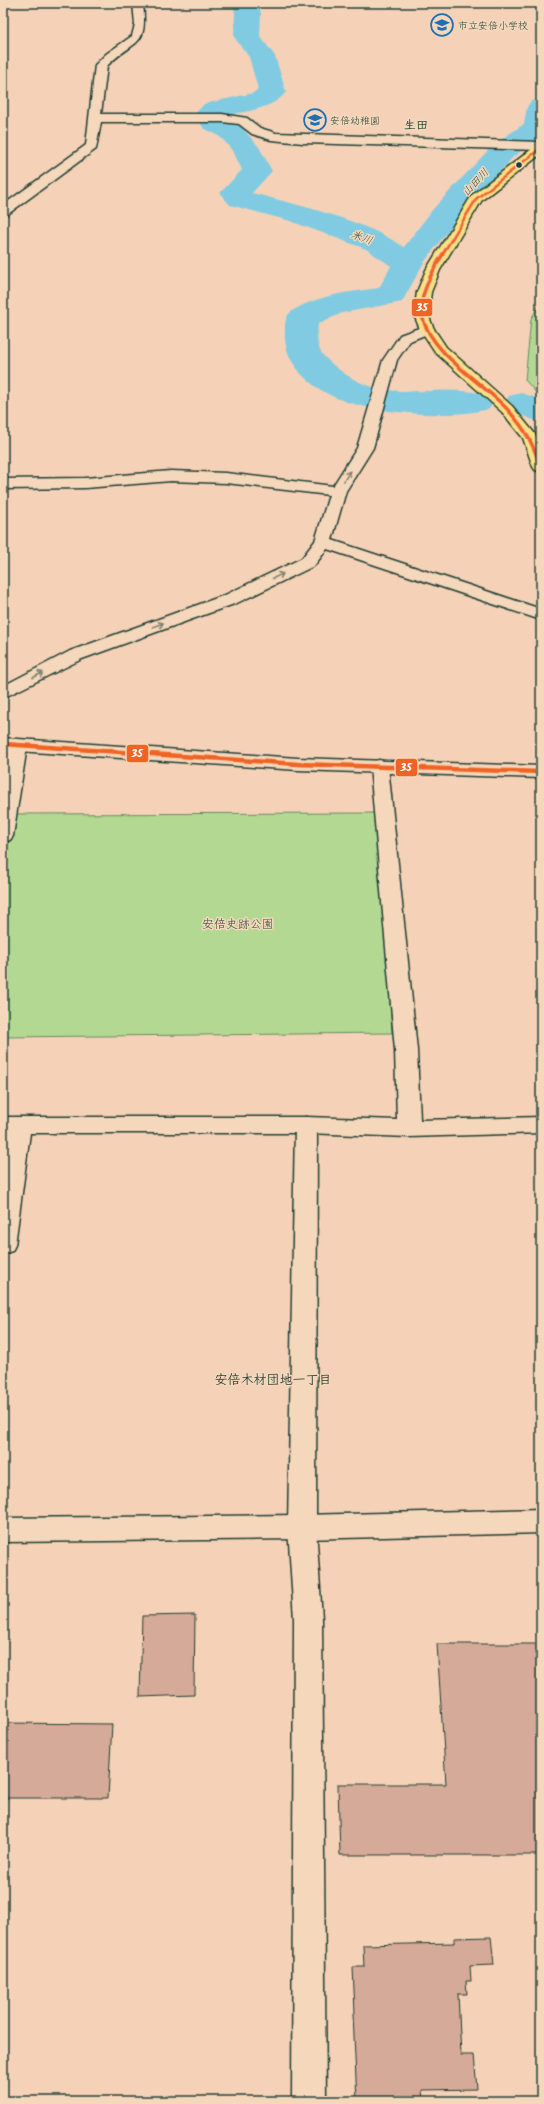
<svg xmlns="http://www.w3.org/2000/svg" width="544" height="2104" viewBox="0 0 544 2104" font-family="Kalam,'Klee One',sans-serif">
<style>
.green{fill:#b3d892;stroke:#698a63}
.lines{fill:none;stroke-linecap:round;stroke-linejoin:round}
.river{fill:#81cbe2;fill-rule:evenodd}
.building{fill:#d6aa99;stroke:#1f3d34}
.street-casing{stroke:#1f3d34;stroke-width:3}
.secondary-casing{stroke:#1f3d34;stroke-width:3}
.primary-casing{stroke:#1f3d34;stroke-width:3}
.street{fill:#f5d7bb;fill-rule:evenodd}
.secondary{fill:#f5d7bb;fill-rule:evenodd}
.primary{fill:#fbe180;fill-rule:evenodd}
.bus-1-far2-casing{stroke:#f5d7bb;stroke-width:4}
.bus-1-far1-casing{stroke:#f5d7bb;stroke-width:5.5}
.bus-1-casing{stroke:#f5d7bb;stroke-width:7}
.bus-1-far2{stroke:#f06423;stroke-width:2.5}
.bus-1-far1{stroke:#f06423;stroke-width:3.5}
.bus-1{stroke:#f06423;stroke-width:4.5}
.oneway{stroke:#7f8271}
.bus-dot{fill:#1f3d34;stroke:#f5d7bb;stroke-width:1.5}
.labels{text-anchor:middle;stroke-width:3;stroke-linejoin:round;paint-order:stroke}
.far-poi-label{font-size:10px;fill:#1f3d34;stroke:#f5d7bb;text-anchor:start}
.far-water-label{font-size:11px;font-style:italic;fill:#294b45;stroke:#f5d7bb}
.far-quarter-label{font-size:12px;font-weight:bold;fill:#1f3d34;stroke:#f5d7bb}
.park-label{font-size:12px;fill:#2e4c3d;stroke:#f5d7bb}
.neighbourhood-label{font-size:13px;font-weight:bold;fill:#1f3d34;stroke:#f5d7bb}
.line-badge{stroke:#f5d7bb;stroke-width:1.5}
.badge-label{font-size:11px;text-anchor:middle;font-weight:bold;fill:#fff}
</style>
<rect width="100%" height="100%" fill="#f5d2b7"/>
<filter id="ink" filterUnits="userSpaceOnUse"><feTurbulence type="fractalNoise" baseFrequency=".025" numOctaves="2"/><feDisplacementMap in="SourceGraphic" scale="8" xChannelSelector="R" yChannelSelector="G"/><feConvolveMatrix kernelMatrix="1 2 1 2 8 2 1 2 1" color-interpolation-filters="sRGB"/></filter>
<g filter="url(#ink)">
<!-- green -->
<path class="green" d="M541 301V398L525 380 531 319Z
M377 813 392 1033 3 1037V875L13 814Z"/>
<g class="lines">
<!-- river -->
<path class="river" d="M233 3H257L261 13 260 36 275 56 286 92C273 110 244 111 224 116L236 121 259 147 272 171 252 193C299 205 364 220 404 247L433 209 494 144 524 124 527 107 531 101 541 99V138L514 156 455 221 423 264 402 302 342 313 318 324C316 348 318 353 337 368 386 408 436 381 489 395L494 402 489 409C451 419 376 414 339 399 311 388 282 363 285 330 285 323 285 316 292 311 318 295 349 292 379 288L391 266 366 249 290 221 230 205 220 193 242 170C234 151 224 135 204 129L195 114 204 104 253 93 258 89 249 57 234 37 235 13Z
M521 393 541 399V423L509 410 504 403 509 396Z"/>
</g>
<!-- building -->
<path class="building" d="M195 1615 194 1695 140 1697 142 1616Z
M437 1644H541V1855H340L338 1784H446Z
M3 1723 112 1724 108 1798H3Z
M491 1937 494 1965 470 1966 471 1981H466L467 1994H458L461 2055H474L477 2089 422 2090 423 2101H357L353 2014 355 2013 353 1967H364L363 1945 454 1943V1938Z"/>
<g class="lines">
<!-- street casing -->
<g class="street-casing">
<path id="street" d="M133 3H143C148 50 135 38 107 66L101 114H222L247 118 260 128 276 133 541 142V150L303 143 271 140 252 134 239 124 222 122H101L96 149 8 214 3 215V205L86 145 95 65 106 54 132 36 135 24Z
M427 325 432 326 434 329 432 332 410 341 397 360 373 448 346 491 332 540 541 609V620L327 549 314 566 237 603 82 659 3 698V686L70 651 225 595 302 558 315 541 329 495 226 483 171 481 85 488 3 489V479L85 478 171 471 226 473 333 486 357 448 383 360 400 335Z
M18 740 25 742 27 746 13 836 10 840 3 842V779L9 746 11 742Z
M379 760 386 762 388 766 417 1050 420 1120 541 1117V1133L409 1137 306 1133H30L15 1245 12 1251 3 1254V1164L8 1133H3V1117H306L397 1120 395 1050 370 766 372 762Z
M541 1509V1533L302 1539 3 1542V1518L302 1515Z"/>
</g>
<!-- secondary casing -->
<g class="secondary-casing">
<path id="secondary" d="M3 738 298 758 541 766V778L298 770 3 750Z
M306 1117 314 1119 317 1125 316 1527 322 1619 326 2101H292L294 1619 288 1527 295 1125 298 1119Z"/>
</g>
<!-- primary casing -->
<g class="primary-casing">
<path id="primary" d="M541 144V154L482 200 440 270 431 292 428 315 434 329 446 347 512 406 535 434 541 446V472L535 470 533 467 523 438 502 412 436 353 420 329 414 315 417 292 426 270 472 195 537 145Z"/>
</g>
<!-- street -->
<use href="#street" class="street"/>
<!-- secondary -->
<use href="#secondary" class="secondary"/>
<!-- primary -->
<use href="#primary" class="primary"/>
<!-- bus-1-far2 casing -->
<g class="bus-1-far2-casing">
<path id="bus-1-far2" d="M442 255 477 198 541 148"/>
</g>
<!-- bus-1-far1 casing -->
<g class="bus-1-far1-casing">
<path id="bus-1-far1" d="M443 254C434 268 417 299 422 316 432 355 481 381 508 410 526 430 532 442 541 467"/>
</g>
<!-- bus-1 casing -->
<g class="bus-1-casing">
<path id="bus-1" d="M3 744 298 764 541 772"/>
</g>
<!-- bus-1-far2 -->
<use href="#bus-1-far2" class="bus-1-far2"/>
<!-- bus-1-far1 -->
<use href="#bus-1-far1" class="bus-1-far1"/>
<!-- bus-1 -->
<use href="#bus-1" class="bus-1"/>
</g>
<!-- one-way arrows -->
<defs><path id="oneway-shaft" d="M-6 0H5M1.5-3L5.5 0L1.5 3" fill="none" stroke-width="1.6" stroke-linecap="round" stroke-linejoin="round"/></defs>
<g class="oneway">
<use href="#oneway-shaft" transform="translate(347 476) rotate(-58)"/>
<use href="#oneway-shaft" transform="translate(278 576) rotate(-25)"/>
<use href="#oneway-shaft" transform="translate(158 625) rotate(-20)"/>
<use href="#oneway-shaft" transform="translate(38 675) rotate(-27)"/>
</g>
</g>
<!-- icons -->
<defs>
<g id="school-ring" transform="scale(1.15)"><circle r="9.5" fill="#f5d7bb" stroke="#1f6fb2" stroke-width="1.5"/><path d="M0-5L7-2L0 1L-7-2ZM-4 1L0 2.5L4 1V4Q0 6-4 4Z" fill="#1f6fb2"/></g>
</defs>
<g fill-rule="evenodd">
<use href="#school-ring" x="442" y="25"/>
<use href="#school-ring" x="315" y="120"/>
</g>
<!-- markers -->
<circle class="bus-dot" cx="519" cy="165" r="3.5"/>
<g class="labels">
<!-- far-poi labels -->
<g class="far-poi-label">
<text x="458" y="29">市立安倍小学校</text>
<text x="330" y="124">安倍幼稚園</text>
</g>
<!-- far-water labels -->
<g class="far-water-label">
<text transform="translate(475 182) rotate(-47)" y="4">山田川</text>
<text transform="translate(362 237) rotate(20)" y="4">米川</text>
</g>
<!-- far-quarter labels -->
<g class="far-quarter-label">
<text x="416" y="129">生田</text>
</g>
<!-- park labels -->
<g class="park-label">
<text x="238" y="928">安倍史跡公園</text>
</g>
<!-- neighbourhood labels -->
<g class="neighbourhood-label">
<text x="273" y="1384">安倍木材団地一丁目</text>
</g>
</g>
<g class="line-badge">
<rect x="411" y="298" width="22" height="19" rx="4" fill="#f06423"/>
<rect x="126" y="744" width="23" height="19" rx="4" fill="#f06423"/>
<rect x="395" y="758" width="23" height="19" rx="4" fill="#f06423"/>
</g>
<g class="badge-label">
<text x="422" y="311">35</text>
<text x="137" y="757">35</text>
<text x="406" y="771">35</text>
</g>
<!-- margin -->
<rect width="544" height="2104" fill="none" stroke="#f5d7bb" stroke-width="16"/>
<rect x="8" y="8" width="528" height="2088" fill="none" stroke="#1f3d34" stroke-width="1.5" filter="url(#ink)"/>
</svg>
